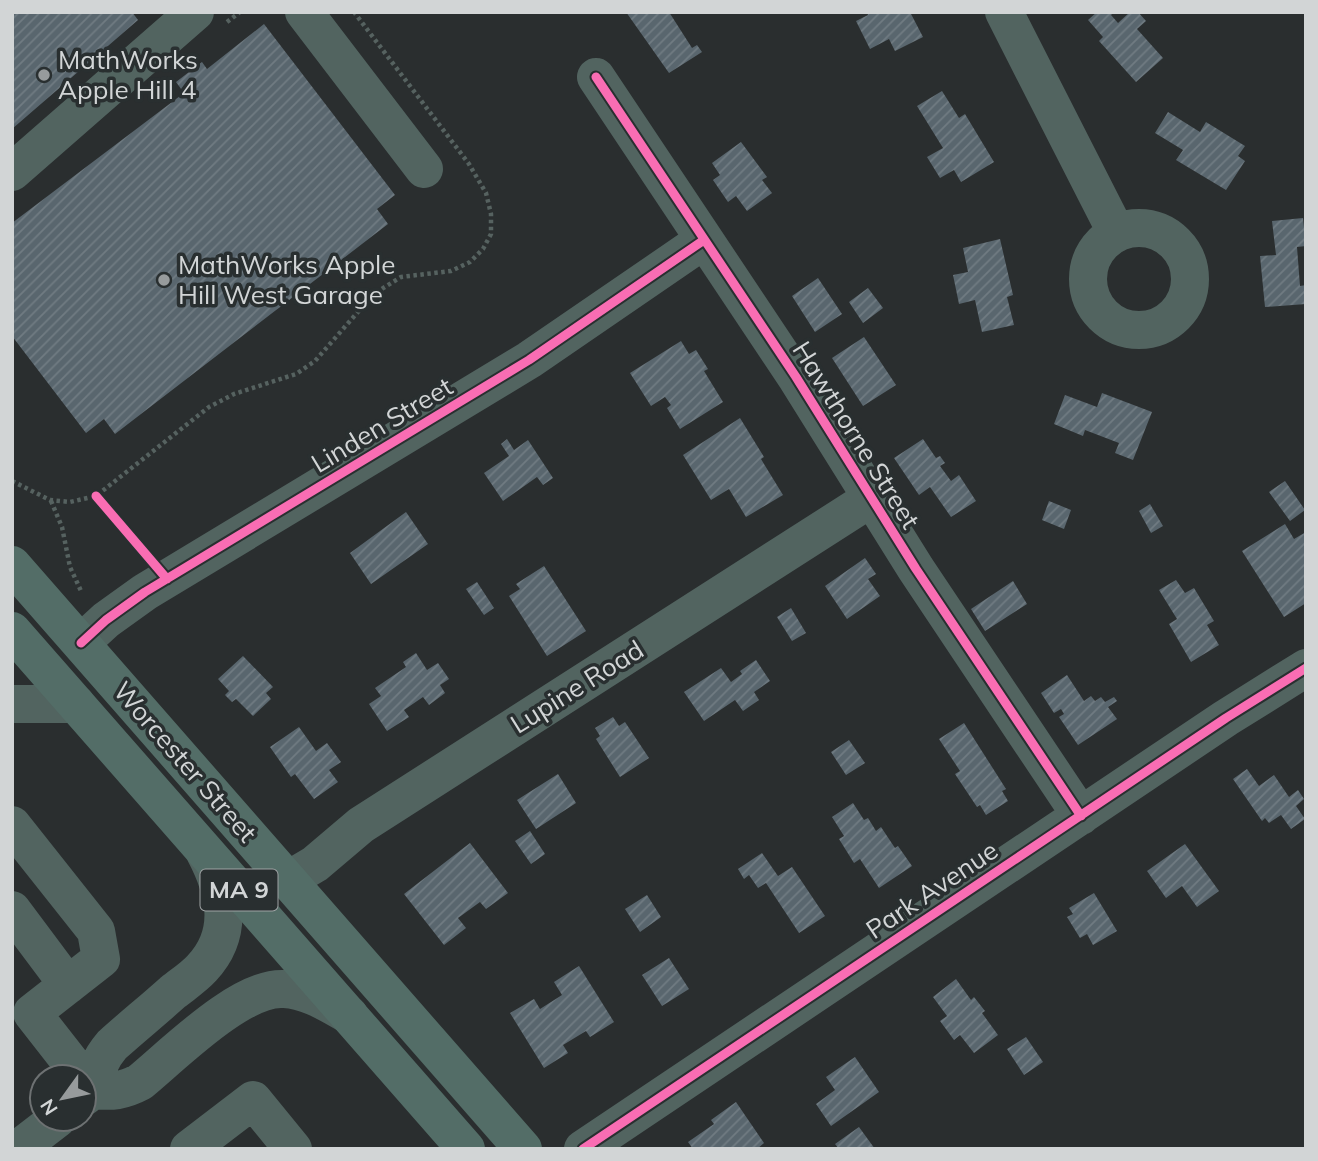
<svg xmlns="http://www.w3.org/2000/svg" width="1318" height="1161" viewBox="0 0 1318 1161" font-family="Mulish,sans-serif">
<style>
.building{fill:url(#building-hatch)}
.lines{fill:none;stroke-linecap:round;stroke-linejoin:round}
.path{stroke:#566260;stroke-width:4.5;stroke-dasharray:3.5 3.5;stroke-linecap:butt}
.minor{stroke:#526460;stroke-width:38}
.highway{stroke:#536d67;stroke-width:38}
.cycleway-casing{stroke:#292f30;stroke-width:13}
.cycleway{stroke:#f96db3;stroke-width:9}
.poi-dot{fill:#979b9c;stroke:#292f30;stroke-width:2.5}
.labels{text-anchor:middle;stroke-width:7;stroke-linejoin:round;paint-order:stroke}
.shield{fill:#292f30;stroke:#9fa3a4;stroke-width:2}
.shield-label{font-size:24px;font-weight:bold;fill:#d2d5d6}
.poi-label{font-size:26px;fill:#d2d5d6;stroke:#292f30;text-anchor:start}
.street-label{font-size:26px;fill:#d2d5d6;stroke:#292f30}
</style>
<defs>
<pattern id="building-hatch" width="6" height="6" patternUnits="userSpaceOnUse" patternTransform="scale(1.75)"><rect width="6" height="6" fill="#59666e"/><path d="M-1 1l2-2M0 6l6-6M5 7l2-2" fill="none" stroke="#707b82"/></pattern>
</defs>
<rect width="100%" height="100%" fill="#2a2e2f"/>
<!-- building -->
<path class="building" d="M12 12H132L138 20 12 129Z
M626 12H669L692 48 697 45 702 52 669 73Z
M867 12H910L923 37 895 51 889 39 870 49 856 21 868 15Z
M1097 12H1114L1111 15 1118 23 1130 12H1138L1146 21 1137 29 1163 58 1136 82 1099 41 1103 37 1088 20Z
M264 24 395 195 377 209 388 224 115 434 104 419 86 433 12 336V223L184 93 176 82 202 62 207 69Z
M942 91 959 118 965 114 994 162 961 182 954 170 940 178 927 157 943 148 917 106Z
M1168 112 1200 132 1206 122 1245 146 1238 156 1245 161 1226 190 1176 160 1183 150 1155 133Z
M741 142 767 177 762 180 772 193 747 211 736 196 728 202 713 180 720 175 712 163Z
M1303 218 1306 246 1297 247 1300 286 1306 285V304L1265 307 1260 256 1276 255 1272 221Z
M1000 239 1013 295 1007 297 1014 325 982 332 975 300 959 304 953 275 968 272 963 248Z
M818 278 842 314 815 332 792 296Z
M868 288 883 308 863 323 849 302Z
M864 337 896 385 863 406 832 358Z
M681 341 689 354 696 350 708 369 704 371 723 402 680 429 667 408 671 405 665 397 651 406 630 373Z
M1102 393 1152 412 1133 460 1115 453 1119 443 1085 430 1083 436 1054 424 1065 395 1097 407Z
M740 418 764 457 761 459 783 495 746 517 729 489 711 500 683 455Z
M507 439 514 450 528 440 553 478 543 485 537 477 503 501 484 473 509 456 501 444Z
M923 439 936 458 940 456 945 463 940 466 951 481 959 475 976 501 951 517 930 487 919 495 894 458Z
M1285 481 1305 510 1290 521 1269 492Z
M1049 501 1071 510 1064 529 1042 520Z
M1150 504 1163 526 1151 533 1139 511Z
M406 512 428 544 371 584 350 553Z
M1285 524 1294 539 1306 532V603L1284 617 1242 551Z
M865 558 876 574 868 579 880 596 847 619 825 586Z
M544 566 586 631 547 656 509 596 520 589 516 584Z
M1176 580 1185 593 1194 588 1214 621 1207 625 1219 645 1191 662 1169 624 1177 619 1159 590Z
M1013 581 1027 604 985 631 971 609Z
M477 582 494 608 484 615 466 589Z
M791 608 806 633 792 641 777 617Z
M416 653 427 670 438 663 449 679 440 685 445 693 429 705 423 697 404 710 409 717 387 731 369 704 381 696 375 688 406 667 403 662Z
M243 656 273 687 266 693 271 699 253 716 236 699 232 702 225 695 229 691 218 679Z
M756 660 770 681 754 692 759 700 743 711 735 700 704 721 684 692 721 668 731 682 742 674 740 671Z
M1067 675 1084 701 1091 696 1095 701 1101 697 1105 702 1114 697 1117 701 1108 707 1117 719 1078 745 1059 717 1064 714 1061 709 1054 713 1041 693Z
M613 717 619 726 625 722 649 758 620 777 596 739 600 736 595 728Z
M964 723 1006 789 1002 791 1008 801 986 815 980 805 977 807 955 774 960 771 939 739Z
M299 727 316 751 327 743 341 762 329 770 338 782 314 799 295 774 291 777 270 747Z
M849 740 865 763 846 775 831 752Z
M1247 769 1259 786 1274 775 1289 797 1298 790 1304 799 1296 806 1305 819 1291 829 1281 815 1269 823 1265 818 1262 821 1233 779Z
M558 774 576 803 536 829 517 800Z
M853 803 864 820 868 818 876 831 881 827 895 848 898 846 912 866 879 888 860 859 854 863 839 839 844 836 832 817Z
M530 831 545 854 531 864 515 841Z
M470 843 508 893 486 909 480 902 458 918 466 928 444 945 404 894Z
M1185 844 1219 891 1197 907 1182 886 1166 898 1147 871Z
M762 853 778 876 792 867 825 916 799 933 766 883 758 888 749 875 744 879 738 869Z
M1094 893 1117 931 1093 945 1087 934 1080 938 1067 917 1073 914 1069 908Z
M647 895 661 917 640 932 625 909Z
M669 958 689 989 662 1006 642 975Z
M579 966 614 1022 590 1037 586 1031 563 1045 568 1053 544 1068 510 1013 534 999 540 1009 562 995 554 982Z
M956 979 971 1000 974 997 985 1011 982 1013 998 1035 974 1053 960 1035 954 1040 940 1021 947 1016 933 997Z
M1026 1037 1043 1062 1024 1075 1007 1049Z
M855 1057 879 1092 831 1126 816 1104 835 1090 826 1077Z
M736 1102 764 1143 757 1149H693L688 1142 714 1124 711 1120Z
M859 1127 875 1149H839L835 1144Z"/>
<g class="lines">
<!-- path -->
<path class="path" d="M227 22 240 12
M12 481 50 500 70 502 96 496 209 407 234 394 296 374 315 361 364 305 380 290 401 277 451 271 470 262 483 249 491 234V214L486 193 469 164 354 12
M51 501 62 527 70 567 81 591"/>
<!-- minor -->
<path class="minor" d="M304 12 424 169
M1004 12 1116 232
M596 77 796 377 916 569 1081 816
M12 172 195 12
M1088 279a51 51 0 1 1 102 0a51 51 0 1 1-102 0Z
M81 643 106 620 145 592 529 360 704 240
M12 704H76
M12 825 96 931 101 959 32 1013 82 1077
M288 880 315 864 361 825 870 499
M12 910 68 985
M93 1090C112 1092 123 1091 140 1082 173 1055 241 986 284 989 308 990 329 1004 349 1015
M84 1097 93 1090C95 1072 100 1059 112 1045 132 1027 153 1010 173 992 183 984 194 977 202 968 235 933 225 891 205 853
M18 1149 57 1119
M189 1149 253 1100 293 1149
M583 1149 1226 718 1306 668"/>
<!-- highway -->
<path class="highway" d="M12 565 523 1149
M12 631 466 1149"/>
<!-- cycleway casing -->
<g class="cycleway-casing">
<path id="cycleway" d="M596 77 796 377 916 569 1081 816
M96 496 167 579
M81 643 106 620 145 592 529 360 704 240
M583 1149 1226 718 1306 668"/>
</g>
<!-- cycleway -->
<use href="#cycleway" class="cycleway"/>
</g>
<!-- markers -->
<g class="poi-dot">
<circle cx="44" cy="75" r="7"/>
<circle cx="164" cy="280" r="7"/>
</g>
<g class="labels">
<!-- shield labels -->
<rect class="shield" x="200.5" y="869.5" width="77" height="41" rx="5"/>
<g class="shield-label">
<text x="239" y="898">MA 9</text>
</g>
<!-- poi labels -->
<g class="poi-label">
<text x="58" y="69">MathWorks<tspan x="58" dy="30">Apple Hill 4</tspan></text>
<text x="178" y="274">MathWorks Apple<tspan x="178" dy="30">Hill West Garage</tspan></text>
</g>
<!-- street labels -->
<g class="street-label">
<text transform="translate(382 425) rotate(-31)" y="9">Linden Street</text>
<text transform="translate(856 435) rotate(58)" y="9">Hawthorne Street</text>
<text transform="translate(577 687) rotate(-32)" y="9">Lupine Road</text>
<text transform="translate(185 762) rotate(49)" y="9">Worcester Street</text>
<text transform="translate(932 890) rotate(-34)" y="9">Park Avenue</text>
</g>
</g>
<!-- border -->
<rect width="1318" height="1161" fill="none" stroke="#d2d5d6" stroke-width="28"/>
<!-- north arrow -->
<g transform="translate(63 1098) rotate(237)"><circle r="33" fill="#292f30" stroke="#6d7172" stroke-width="2"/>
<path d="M0-5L12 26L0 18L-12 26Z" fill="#979b9c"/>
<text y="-10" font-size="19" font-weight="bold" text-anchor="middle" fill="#d2d5d6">N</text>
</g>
</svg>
